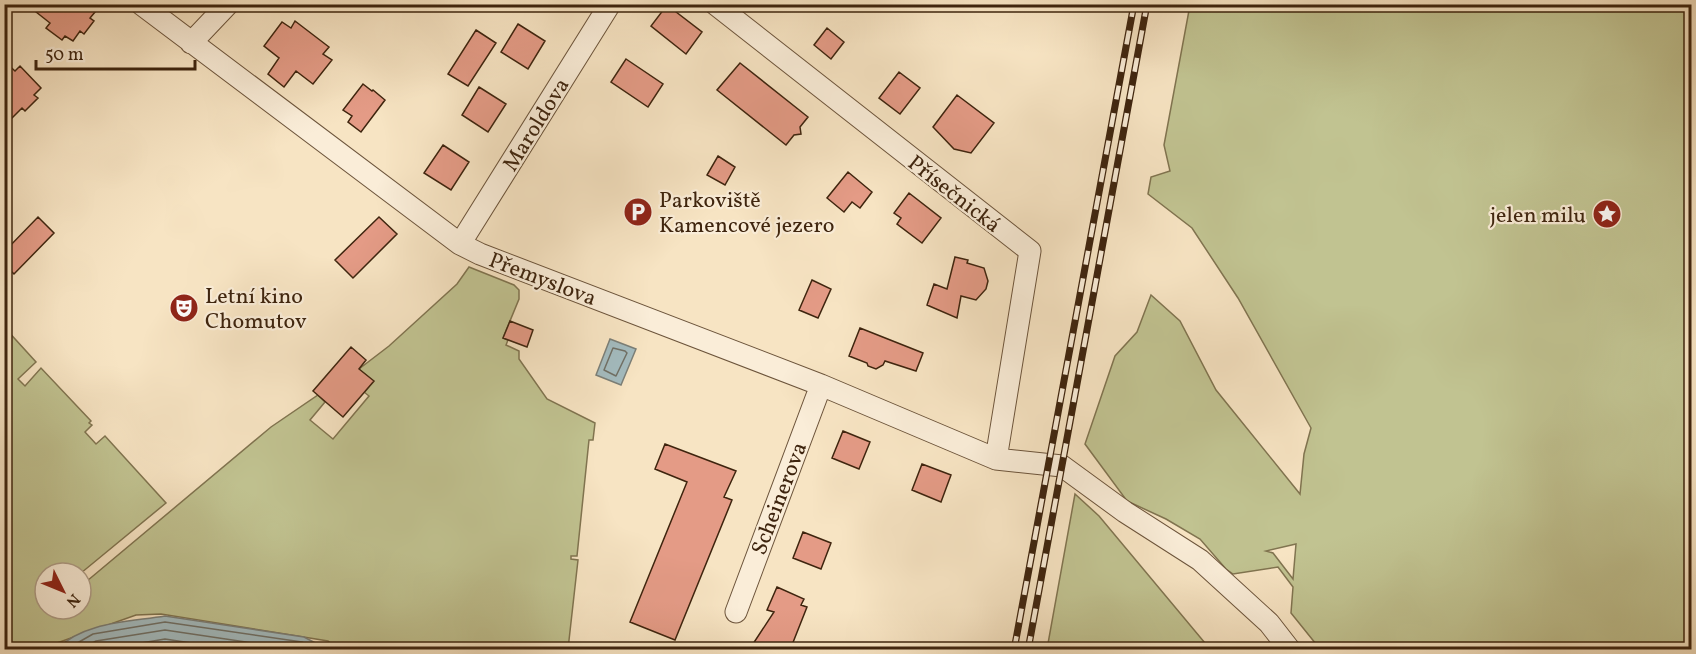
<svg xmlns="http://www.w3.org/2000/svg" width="1696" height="654" viewBox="0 0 1696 654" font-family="Vollkorn,serif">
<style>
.green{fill:#c1c391;stroke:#807450;stroke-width:1.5;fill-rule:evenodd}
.water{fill:#a3bbbf;stroke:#7b7f78;stroke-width:1.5}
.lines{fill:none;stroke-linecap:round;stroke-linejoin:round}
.shore{stroke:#707066;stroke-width:1.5}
.building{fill:#e49b86;stroke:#3e240e;stroke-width:1.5}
.minor-casing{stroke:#6c543b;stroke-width:23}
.minor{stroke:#faedd8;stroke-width:21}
.rail-casing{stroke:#3e240e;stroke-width:7}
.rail{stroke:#faedd8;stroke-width:4.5;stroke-dasharray:14;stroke-linecap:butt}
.labels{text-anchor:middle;stroke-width:4.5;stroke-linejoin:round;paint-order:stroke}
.street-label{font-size:22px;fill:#3e240e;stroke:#faedd8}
.poi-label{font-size:22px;fill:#3e240e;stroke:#faedd8;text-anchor:start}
</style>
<rect width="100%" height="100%" fill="#f7e4c3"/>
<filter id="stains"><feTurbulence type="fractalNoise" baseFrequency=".00333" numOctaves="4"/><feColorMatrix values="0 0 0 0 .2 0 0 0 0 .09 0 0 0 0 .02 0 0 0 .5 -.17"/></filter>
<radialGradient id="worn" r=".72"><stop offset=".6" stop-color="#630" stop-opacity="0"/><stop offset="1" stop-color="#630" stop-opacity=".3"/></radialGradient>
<!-- green -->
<path class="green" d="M1190 5H1691V649H1320L1291 613 1293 587 1278 567 1233 574 1226 569 1200 539 1166 519 1127 501 1085 444 1115 356 1137 332 1151 295 1180 321 1216 390 1300 494 1304 454 1311 428 1238 298 1192 228 1148 194 1151 177 1170 171 1164 145ZM1296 544 1293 579 1273 553 1266 551Z
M469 267 514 285 519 290V299L503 338 508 340 506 345 519 351V359L547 399 595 423 593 440H589L577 556H571V559L578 560 568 649H337L328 641 161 614 136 615 57 643 48 649H5V328L36 362 18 379 25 386 41 368 91 421 89 423 92 425 85 432 96 444 105 436 166 503 81 573 87 581 271 427 318 395 325 402 310 420 333 439 369 396 364 392 373 381 359 369 389 346 457 284ZM45 573H81V609H45Z
M1075 494 1099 516 1210 649H1047Z"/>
<!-- water -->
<path class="water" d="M610 339 636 349 621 385 596 375Z
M165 616 304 637 327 649H57C83 622 129 622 165 616Z"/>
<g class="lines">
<!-- shore -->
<path class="shore" d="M613 348 625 351 627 353 616 376 604 370Z
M65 650 93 634 165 622 302 642 315 650
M80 650 96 641 165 630 299 650
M100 650 165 639 237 650"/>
</g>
<!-- building -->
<path class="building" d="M26 4H85L95 12 90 18 94 21 84 34 80 31 73 41 65 36 62 40 46 28 50 23Z
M667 5 702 32 686 54 651 26Z
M295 21 329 47 323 54 332 60 313 84 296 71 284 87 268 74 279 58 264 46 282 22 291 28Z
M518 24 545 41 528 69 501 52Z
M827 28 844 42 831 59 814 45Z
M476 30 496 43 468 86 448 74Z
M626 59 663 84 648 107 611 82Z
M4 61 15 71 20 66 41 88 34 95 38 98 25 111 22 108 4 126Z
M740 63 808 117 800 127 801 134 794 135 786 145 717 90Z
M899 72 920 88 900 114 879 98Z
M363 84 372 91 373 90 385 100 361 132 348 122 352 116 343 110Z
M479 87 506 104 488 132 462 115Z
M957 95 994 123 971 153 954 149 933 127Z
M443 145 469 162 451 190 424 173Z
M718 156 735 167 725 185 707 175Z
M848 172 872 192 860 208 852 202 844 212 827 198Z
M909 193 941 218 922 243 897 224 901 218 894 213Z
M38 217 54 233 14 274 4 264V252Z
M379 217 397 234 353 278 335 260Z
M955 257 968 260 967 263 984 268 988 281 986 289 976 300 961 296 957 318 927 305 934 284 947 289Z
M812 280 831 289 818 318 799 310Z
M510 321 533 330 527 347 503 338Z
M860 328 923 353 916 371 885 361 883 365 876 369 868 366 867 363 849 356Z
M351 347 366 360 359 369 374 381 343 417 313 391Z
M843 431 870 442 859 469 832 458Z
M665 444 736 471 724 497 732 500 675 640 630 622 687 482 655 469Z
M922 464 951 475 941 502 912 490Z
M803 532 831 543 821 569 793 558Z
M777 587 804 599 801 605 807 607 790 650H749L774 612 767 610Z"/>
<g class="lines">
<!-- minor casing -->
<g class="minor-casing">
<path id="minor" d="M141 4 460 244 480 254 821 385 996 459 1062 466 1125 512 1200 560 1269 623 1290 650
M715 4 1030 251 996 459
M191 43 228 4
M460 244 610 4
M736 612 821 385"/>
</g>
<!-- minor -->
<use href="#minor" class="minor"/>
<!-- rail casing -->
<g class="rail-casing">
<path id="rail" d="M1014 650 1134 4
M1028 650 1147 4"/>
</g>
<!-- rail -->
<use href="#rail" class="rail"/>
</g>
<!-- icons -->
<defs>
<g id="parking-disc" transform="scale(1.5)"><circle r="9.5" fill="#8f2418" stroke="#faedd8"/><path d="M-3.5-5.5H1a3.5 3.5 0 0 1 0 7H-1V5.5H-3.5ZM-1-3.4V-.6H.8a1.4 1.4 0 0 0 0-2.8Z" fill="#fff"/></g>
<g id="sight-disc" transform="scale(1.5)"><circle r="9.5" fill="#8f2418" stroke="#faedd8"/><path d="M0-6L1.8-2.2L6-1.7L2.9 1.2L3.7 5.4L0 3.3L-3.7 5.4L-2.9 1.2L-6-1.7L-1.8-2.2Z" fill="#fff"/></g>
<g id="theatre-disc" transform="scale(1.5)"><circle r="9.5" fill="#8f2418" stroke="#faedd8"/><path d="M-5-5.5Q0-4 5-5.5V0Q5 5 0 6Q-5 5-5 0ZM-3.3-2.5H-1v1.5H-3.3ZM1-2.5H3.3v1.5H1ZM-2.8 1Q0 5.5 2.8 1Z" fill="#fff"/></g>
</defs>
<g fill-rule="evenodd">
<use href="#parking-disc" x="638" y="212"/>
<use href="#sight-disc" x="1607" y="214"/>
<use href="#theatre-disc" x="184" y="308"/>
</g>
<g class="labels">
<!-- street labels -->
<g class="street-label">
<text transform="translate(535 124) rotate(-58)" y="8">Maroldova</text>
<text transform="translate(955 193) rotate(38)" y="8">Přísečnická</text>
<text transform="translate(543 278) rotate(21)" y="8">Přemyslova</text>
<text transform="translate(778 498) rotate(-69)" y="8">Scheinerova</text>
</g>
<!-- poi labels -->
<g class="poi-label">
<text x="659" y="207">Parkoviště<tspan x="659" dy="25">Kamencové jezero</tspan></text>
<text x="1586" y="222" text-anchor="end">jelen milu</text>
<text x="205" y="303">Letní kino<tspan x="205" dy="25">Chomutov</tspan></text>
</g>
</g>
<!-- margin -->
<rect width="1696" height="654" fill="none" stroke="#f7e4c3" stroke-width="24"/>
<rect x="6" y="6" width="1684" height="642" fill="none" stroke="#3e240e" stroke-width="3"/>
<rect x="12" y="12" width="1672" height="630" fill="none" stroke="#3e240e" stroke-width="1.5"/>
<!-- north arrow -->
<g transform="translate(63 591) rotate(133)"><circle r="28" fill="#faedd8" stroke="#af9d87" stroke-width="1.5"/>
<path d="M0-4.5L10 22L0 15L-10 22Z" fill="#8f2418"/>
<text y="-9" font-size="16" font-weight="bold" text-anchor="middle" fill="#3e240e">N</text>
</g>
<!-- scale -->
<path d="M36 60v9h159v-9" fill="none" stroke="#3e240e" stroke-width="3"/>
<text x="45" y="60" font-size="18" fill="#3e240e" stroke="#faedd8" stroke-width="4.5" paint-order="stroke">50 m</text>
<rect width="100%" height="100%" filter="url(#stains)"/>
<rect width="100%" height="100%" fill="url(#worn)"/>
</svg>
